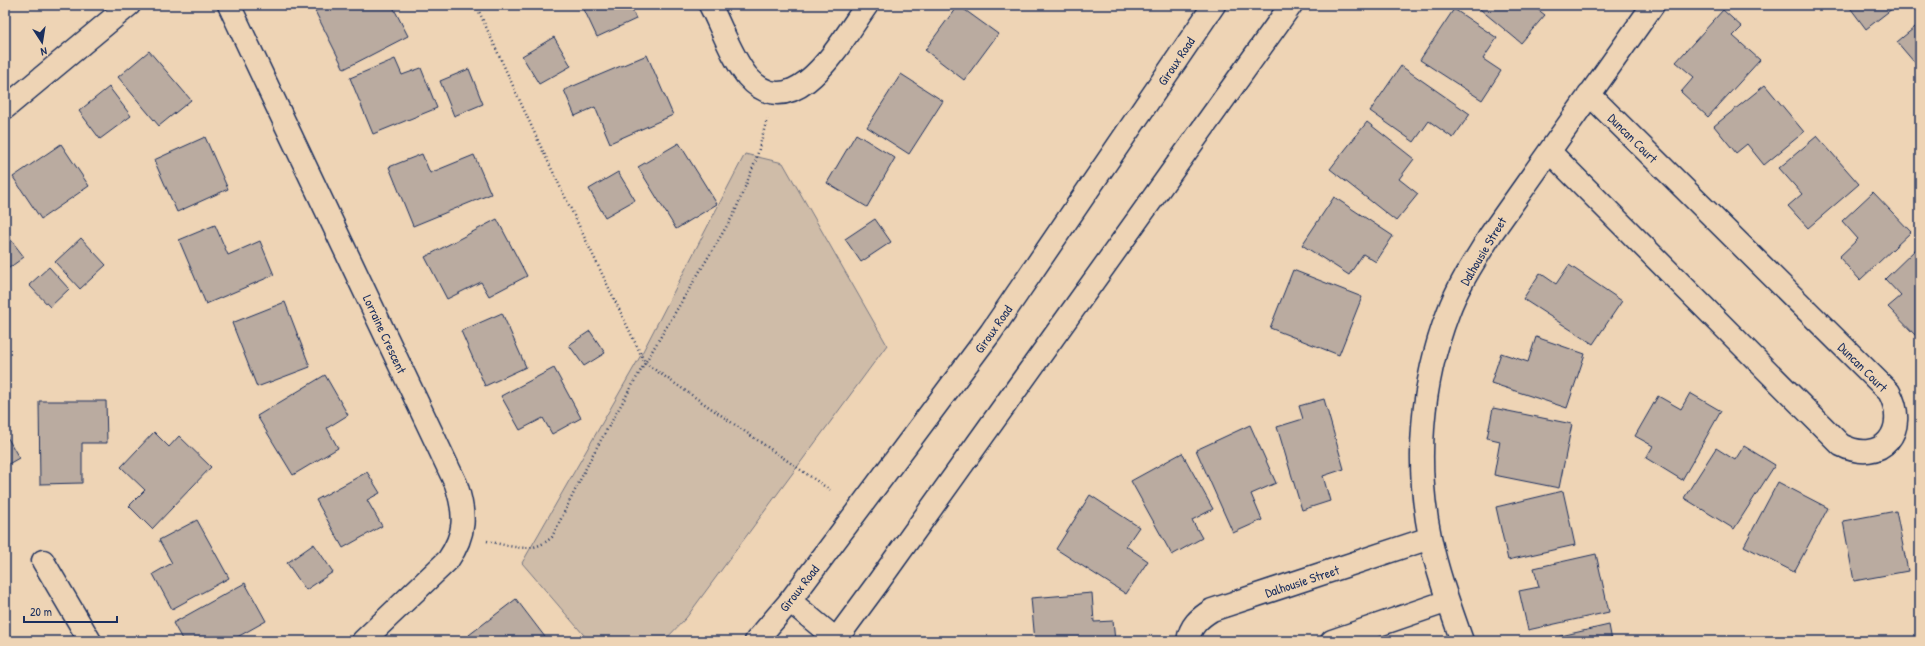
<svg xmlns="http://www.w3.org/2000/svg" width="1925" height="646" viewBox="0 0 1925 646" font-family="'Patrick Hand',sans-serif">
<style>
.green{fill:#cfbca8;stroke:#757683}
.building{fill:#baaba0;stroke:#1b2f5e}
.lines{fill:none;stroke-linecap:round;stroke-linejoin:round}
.minor-casing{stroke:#1b2f5e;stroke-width:25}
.tertiary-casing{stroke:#1b2f5e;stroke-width:25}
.secondary-casing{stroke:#1b2f5e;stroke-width:25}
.path{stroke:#1b2f5e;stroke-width:2.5;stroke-dasharray:1 3;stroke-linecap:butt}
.minor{stroke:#eed4b5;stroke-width:22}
.tertiary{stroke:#eed4b5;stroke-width:22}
.secondary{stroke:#eed4b5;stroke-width:22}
.labels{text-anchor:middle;stroke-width:3;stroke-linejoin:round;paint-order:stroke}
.street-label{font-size:13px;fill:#1b2f5e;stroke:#eed4b5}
</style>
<rect width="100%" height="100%" fill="#eed4b5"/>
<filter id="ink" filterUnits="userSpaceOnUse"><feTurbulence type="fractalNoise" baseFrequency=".025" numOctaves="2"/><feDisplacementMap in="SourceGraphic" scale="8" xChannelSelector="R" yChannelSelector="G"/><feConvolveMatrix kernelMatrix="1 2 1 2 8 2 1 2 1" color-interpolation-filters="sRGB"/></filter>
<g filter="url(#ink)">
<!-- green -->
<path class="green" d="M745 154 783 163 887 345 686 618 664 641H589L522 563 641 355Z"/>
<!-- building -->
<path class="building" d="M327 5H392L408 36 344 69 315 11Z
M582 5H630L636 19 597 37Z
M958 5 998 34 964 80 925 50Z
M1475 5H1532L1545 15 1521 43Z
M1848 5H1897L1866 29Z
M1454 9 1497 38 1483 59 1501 71 1482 100 1420 60Z
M1723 10 1742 27 1733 36 1760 60 1708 117 1681 92 1694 77 1676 62Z
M1920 23V69L1897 42Z
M554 37 571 66 539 84 522 56Z
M149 51 191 100 159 126 118 77Z
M647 55 673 115 610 143 595 107 575 116 564 90Z
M395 59 402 75 421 68 437 108 373 134 350 78Z
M1401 66 1470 114 1453 138 1429 121 1414 142 1370 111Z
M469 69 483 104 454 116 440 81Z
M901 74 943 101 909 154 867 127Z
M1765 85 1804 132 1764 165 1747 144 1736 153 1714 126Z
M109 87 131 116 100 139 79 111Z
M1367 122 1414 159 1399 179 1418 194 1396 221 1330 169Z
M856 134 895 158 867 207 827 183Z
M1817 136 1859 184 1808 228 1788 206 1802 194 1779 168Z
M205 137 228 189 177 212 154 160Z
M679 143 717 204 676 229 638 167Z
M61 144 89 186 41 219 13 177Z
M422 154 430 173 474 155 491 194 413 226 389 167Z
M618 172 635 200 605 217 589 189Z
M1873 192 1911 232 1860 280 1839 257 1858 239 1842 221Z
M1334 197 1393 236 1376 262 1363 254 1349 275 1302 245Z
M497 219 527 276 489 296 481 282 447 299 425 257Z
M875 219 891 242 861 262 845 239Z
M215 225 228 255 260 241 274 275 206 304 179 240Z
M5 232 24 257 5 271Z
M81 238 106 265 80 289 55 262Z
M1917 248 1920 252V334L1917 337 1888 307 1901 296 1885 279Z
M1569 265 1622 301 1593 344 1523 299 1540 273 1556 284Z
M49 267 69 289 50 307 29 285Z
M1293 270 1362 297 1339 355 1270 328Z
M285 302 310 367 257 387 232 323Z
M502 313 526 367 485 386 461 331Z
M590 331 605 353 584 366 569 345Z
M1536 337 1585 354 1567 408 1491 383 1501 353 1528 362Z
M554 368 581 418 552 434 543 418 520 430 501 396Z
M325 375 348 415 327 428 338 448 293 475 257 416Z
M1690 393 1721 411 1682 480 1646 458 1653 446 1635 436 1658 396 1681 409Z
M1324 399 1344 469 1323 476 1330 501 1302 510 1277 427 1303 419 1299 406Z
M39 401H106L107 443H82V483L40 484Z
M1493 408 1572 424 1559 488 1494 475 1500 441 1487 438Z
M1250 425 1276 483 1251 494 1262 520 1233 533 1196 450Z
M154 432 169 447 179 436 211 467 152 529 129 506 145 490 121 467Z
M5 433 19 458 5 466Z
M1744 446 1775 465 1734 529 1684 498 1716 448 1735 460Z
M1182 453 1213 509 1192 520 1202 538 1172 555 1131 481Z
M367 472 380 493 367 500 382 526 343 548 316 500Z
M1778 482 1828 508 1794 572 1744 546Z
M1563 491 1575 545 1508 560 1496 507Z
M1090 495 1139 527 1126 546 1148 561 1126 594 1056 549Z
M1896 511 1908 571 1854 581 1843 521Z
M197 520 229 578 172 609 153 574 172 563 159 540Z
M314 544 333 572 306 590 287 563Z
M1596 554 1609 612 1528 630 1519 591 1539 587 1534 568Z
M245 583 266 621 232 640V641H183L173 623Z
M1092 593 1094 622 1113 621 1115 641H1035L1031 598Z
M516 599 545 637 540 641H474L469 635Z
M1609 625 1612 641H1553L1552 638Z"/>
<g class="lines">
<!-- minor casing -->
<g class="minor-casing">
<path id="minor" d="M229 5 456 484C466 515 466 534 448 560L363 641
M710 5C722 28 731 56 747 76 794 131 843 38 867 5
M5 108 129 5
M1550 152 1841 445C1882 466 1910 430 1889 392L1589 94
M43 561 90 641
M1188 641C1190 626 1199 618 1212 610L1430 538
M1332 641 1448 601
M1462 641C1450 607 1437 572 1430 537 1415 463 1421 384 1448 313 1458 285 1476 259 1491 234L1653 5"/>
</g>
<!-- tertiary casing -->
<g class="tertiary-casing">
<path id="tertiary" d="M790 601 838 641"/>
</g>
<!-- secondary casing -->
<g class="secondary-casing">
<path id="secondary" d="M756 641 790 601 991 332 1214 5
M835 641 877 584 1291 5"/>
</g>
<!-- path -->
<path class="path" d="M476 5 541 147 645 363 830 490
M487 541C510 546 533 555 552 537L593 454 645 363 734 214 756 160 767 119"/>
<!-- minor -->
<use href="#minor" class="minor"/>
<!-- tertiary -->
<use href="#tertiary" class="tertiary"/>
<!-- secondary -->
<use href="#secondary" class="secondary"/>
</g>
</g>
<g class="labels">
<!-- street labels -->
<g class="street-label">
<text transform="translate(1176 61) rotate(-56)" y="5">Giroux Road</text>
<text transform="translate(1633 138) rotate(45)" y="5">Duncan Court</text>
<text transform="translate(1483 251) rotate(-59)" y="5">Dalhousie Street</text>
<text transform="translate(993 329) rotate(-55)" y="5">Giroux Road</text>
<text transform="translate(385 334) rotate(65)" y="5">Lorraine Crescent</text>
<text transform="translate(1863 367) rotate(45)" y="5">Duncan Court</text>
<text transform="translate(1302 581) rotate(-18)" y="5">Dalhousie Street</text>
<text transform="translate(799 588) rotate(-52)" y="5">Giroux Road</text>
</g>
</g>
<!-- margin -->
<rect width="1925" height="646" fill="none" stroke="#eed4b5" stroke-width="20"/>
<rect x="10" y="10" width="1905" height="626" fill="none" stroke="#1b2f5e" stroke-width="1.5" filter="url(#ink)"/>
<!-- north arrow -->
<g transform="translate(42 42) rotate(168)" stroke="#eed4b5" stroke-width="3" paint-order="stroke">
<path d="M0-3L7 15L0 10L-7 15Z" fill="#1b2f5e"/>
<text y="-6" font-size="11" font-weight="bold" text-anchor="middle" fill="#1b2f5e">N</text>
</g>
<!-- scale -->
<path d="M24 616v6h93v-6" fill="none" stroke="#1b2f5e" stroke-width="2"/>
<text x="30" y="616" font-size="12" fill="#1b2f5e" stroke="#eed4b5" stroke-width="3" paint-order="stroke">20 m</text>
</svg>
